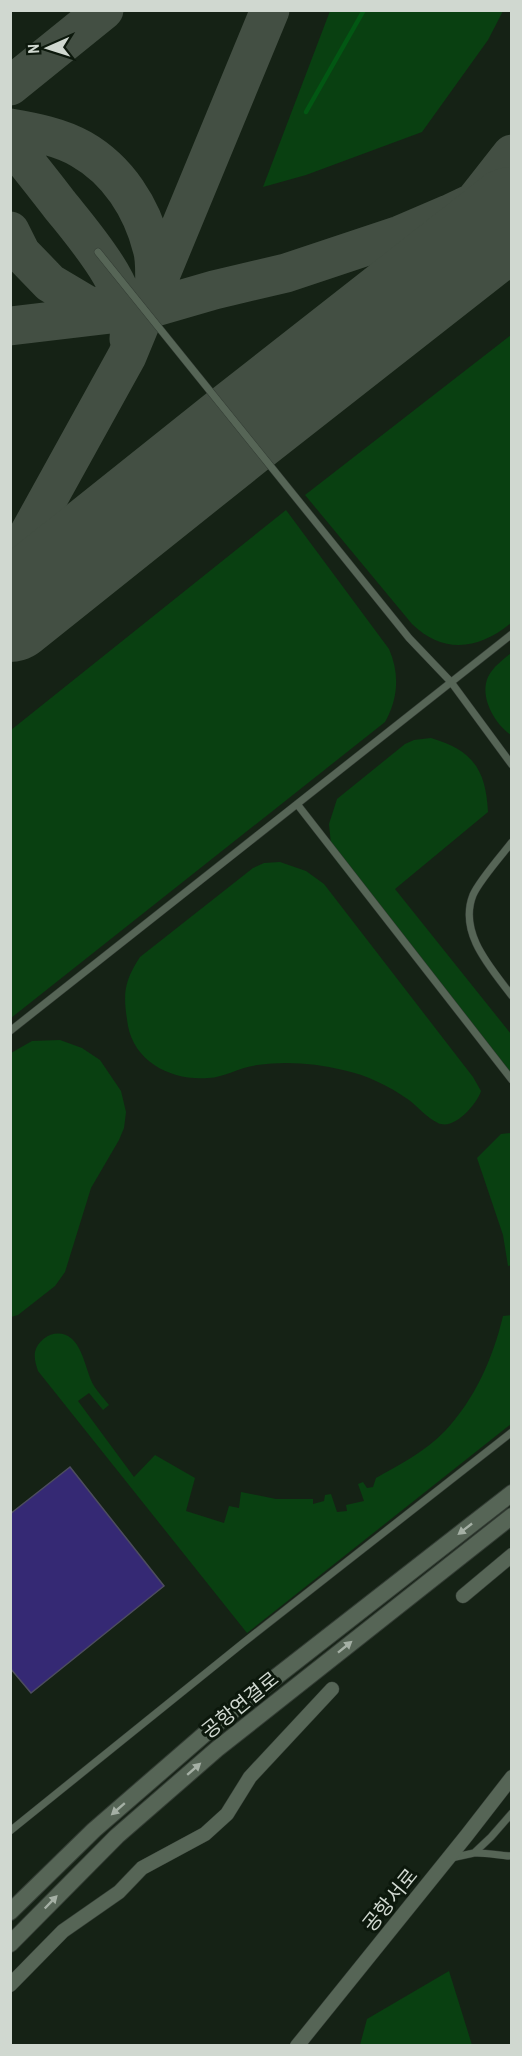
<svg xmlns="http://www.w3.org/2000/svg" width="522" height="2056" viewBox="0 0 522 2056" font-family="'Archivo Narrow','Noto Sans KR',sans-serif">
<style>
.green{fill:#094011}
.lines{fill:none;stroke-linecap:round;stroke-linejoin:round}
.stream{stroke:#025713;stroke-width:4.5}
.taxiway{stroke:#434f43;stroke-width:39}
.runway{stroke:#434f43;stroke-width:98}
.building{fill:#352974;stroke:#4d4d5f;stroke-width:1.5}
.service-casing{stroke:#333c34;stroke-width:8}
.minor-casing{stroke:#333c34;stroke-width:15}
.tertiary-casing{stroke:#333c34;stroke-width:18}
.service{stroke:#566556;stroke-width:7}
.minor{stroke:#566556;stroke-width:14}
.tertiary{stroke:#566556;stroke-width:16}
.oneway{fill:#a5b0a5}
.labels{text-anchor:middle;stroke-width:6;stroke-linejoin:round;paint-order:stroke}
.street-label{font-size:20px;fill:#d0d8d0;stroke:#0c180c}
</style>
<rect width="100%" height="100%" fill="#152215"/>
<!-- green -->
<path class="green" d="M330 11H503L488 40 422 132 306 175 263 187Z
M511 335V623C480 649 444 655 412 624L305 495Z
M286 510 389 649C400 674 398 699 385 722L11 1018V730Z
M511 653V735C495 724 479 697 488 677 493 667 503 660 511 653Z
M431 738C472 750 486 769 488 812L395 889 511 1034V1074L506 1073 337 862 331 844 329 824 337 799 405 744 414 740Z
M280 862 306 871 324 884 473 1077 481 1091C477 1104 454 1131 438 1123 427 1118 418 1107 409 1100 389 1086 367 1075 343 1070 315 1063 285 1061 257 1065 240 1067 225 1077 208 1078 173 1081 135 1063 128 1026 123 995 123 983 140 957L253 868 264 863Z
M60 1040 82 1048 100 1060 121 1091 126 1112 124 1128 119 1140 91 1188 65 1272 55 1286 18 1315 11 1317V1053L32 1041Z
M511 1133 512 1265 508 1266 503 1235 477 1158 501 1134Z
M511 1315V1424L247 1633 38 1371C36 1365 34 1358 35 1352 39 1336 59 1327 72 1339 84 1350 86 1372 94 1386 98 1392 104 1399 109 1405L103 1410 89 1393 78 1401 134 1477 155 1455 195 1478 186 1511 224 1523 229 1506 239 1508 241 1492 276 1499H313V1504L324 1501 325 1495 331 1494 337 1512 347 1511 346 1505 364 1501 358 1484 363 1482 367 1488 373 1487 376 1478C399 1465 426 1451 445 1431 475 1399 493 1358 503 1316Z
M449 1971 472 2045H360L367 2019Z"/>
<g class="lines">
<!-- stream -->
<path class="stream" d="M306 112 364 10"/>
<!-- taxiway -->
<path class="taxiway" d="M10 86 104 10
M10 128C34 132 60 137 81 149 118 170 142 208 152 248 156 260 154 276 155 289
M10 142C27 163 43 183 59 204 87 239 134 291 129 339
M10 231 21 253 50 283 87 305 116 311
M10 326 145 310 214 290 286 273 400 235 449 214 512 184
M287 392C337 349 386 304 430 255 459 223 485 188 512 154
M10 559 22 546 127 356 270 10
M10 584 44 567 145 505"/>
<!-- runway -->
<path class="runway" d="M10 613 239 430 512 216"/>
</g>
<!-- building -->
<path class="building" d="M70 1467 164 1586 31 1693 10 1668V1514Z"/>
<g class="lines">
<!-- service casing -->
<g class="service-casing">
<path id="service" d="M98 252 409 638 451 682 512 765
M297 804 512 1080
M512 842C501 856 479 881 473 895 458 933 491 968 512 996
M10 1031 512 634
M10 1831 243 1643 512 1432
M474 1853C487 1852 499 1856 512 1856
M451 1858 474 1853 491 1837 512 1813"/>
</g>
<!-- minor casing -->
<g class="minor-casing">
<path id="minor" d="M463 1596 512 1555
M10 1985 63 1931 119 1892 142 1868 205 1834 227 1814 250 1777 332 1689
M297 2046 467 1835 512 1777"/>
</g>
<!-- tertiary casing -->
<g class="tertiary-casing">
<path id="tertiary" d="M10 1912 94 1830 222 1719 512 1493
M10 1944 117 1836 217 1749 512 1516"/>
</g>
<!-- service -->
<use href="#service" class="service"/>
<!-- minor -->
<use href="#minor" class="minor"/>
<!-- tertiary -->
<use href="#tertiary" class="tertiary"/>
</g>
<!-- one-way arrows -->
<defs><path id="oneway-solid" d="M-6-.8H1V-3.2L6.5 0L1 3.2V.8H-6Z" transform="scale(1.5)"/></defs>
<g class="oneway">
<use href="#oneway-solid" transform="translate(465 1529) rotate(142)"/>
<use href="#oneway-solid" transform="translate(345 1647) rotate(-39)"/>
<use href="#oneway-solid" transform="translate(194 1769) rotate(-41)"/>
<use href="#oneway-solid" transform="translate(118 1809) rotate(139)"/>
<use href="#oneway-solid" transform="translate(51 1902) rotate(-46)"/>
</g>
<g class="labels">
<!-- street labels -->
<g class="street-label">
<text transform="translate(240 1705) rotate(-39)" y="7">공항연결로</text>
<text transform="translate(390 1900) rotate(-51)" y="7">공항서로</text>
</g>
</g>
<!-- border -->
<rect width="522" height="2056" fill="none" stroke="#d0d8d0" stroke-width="24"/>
<!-- north arrow -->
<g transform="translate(48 48) rotate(267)" stroke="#0c180c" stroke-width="4.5" paint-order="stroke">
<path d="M0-4.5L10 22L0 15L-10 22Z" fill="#d0d8d0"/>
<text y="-9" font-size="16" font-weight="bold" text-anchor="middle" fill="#d0d8d0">N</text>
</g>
</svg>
